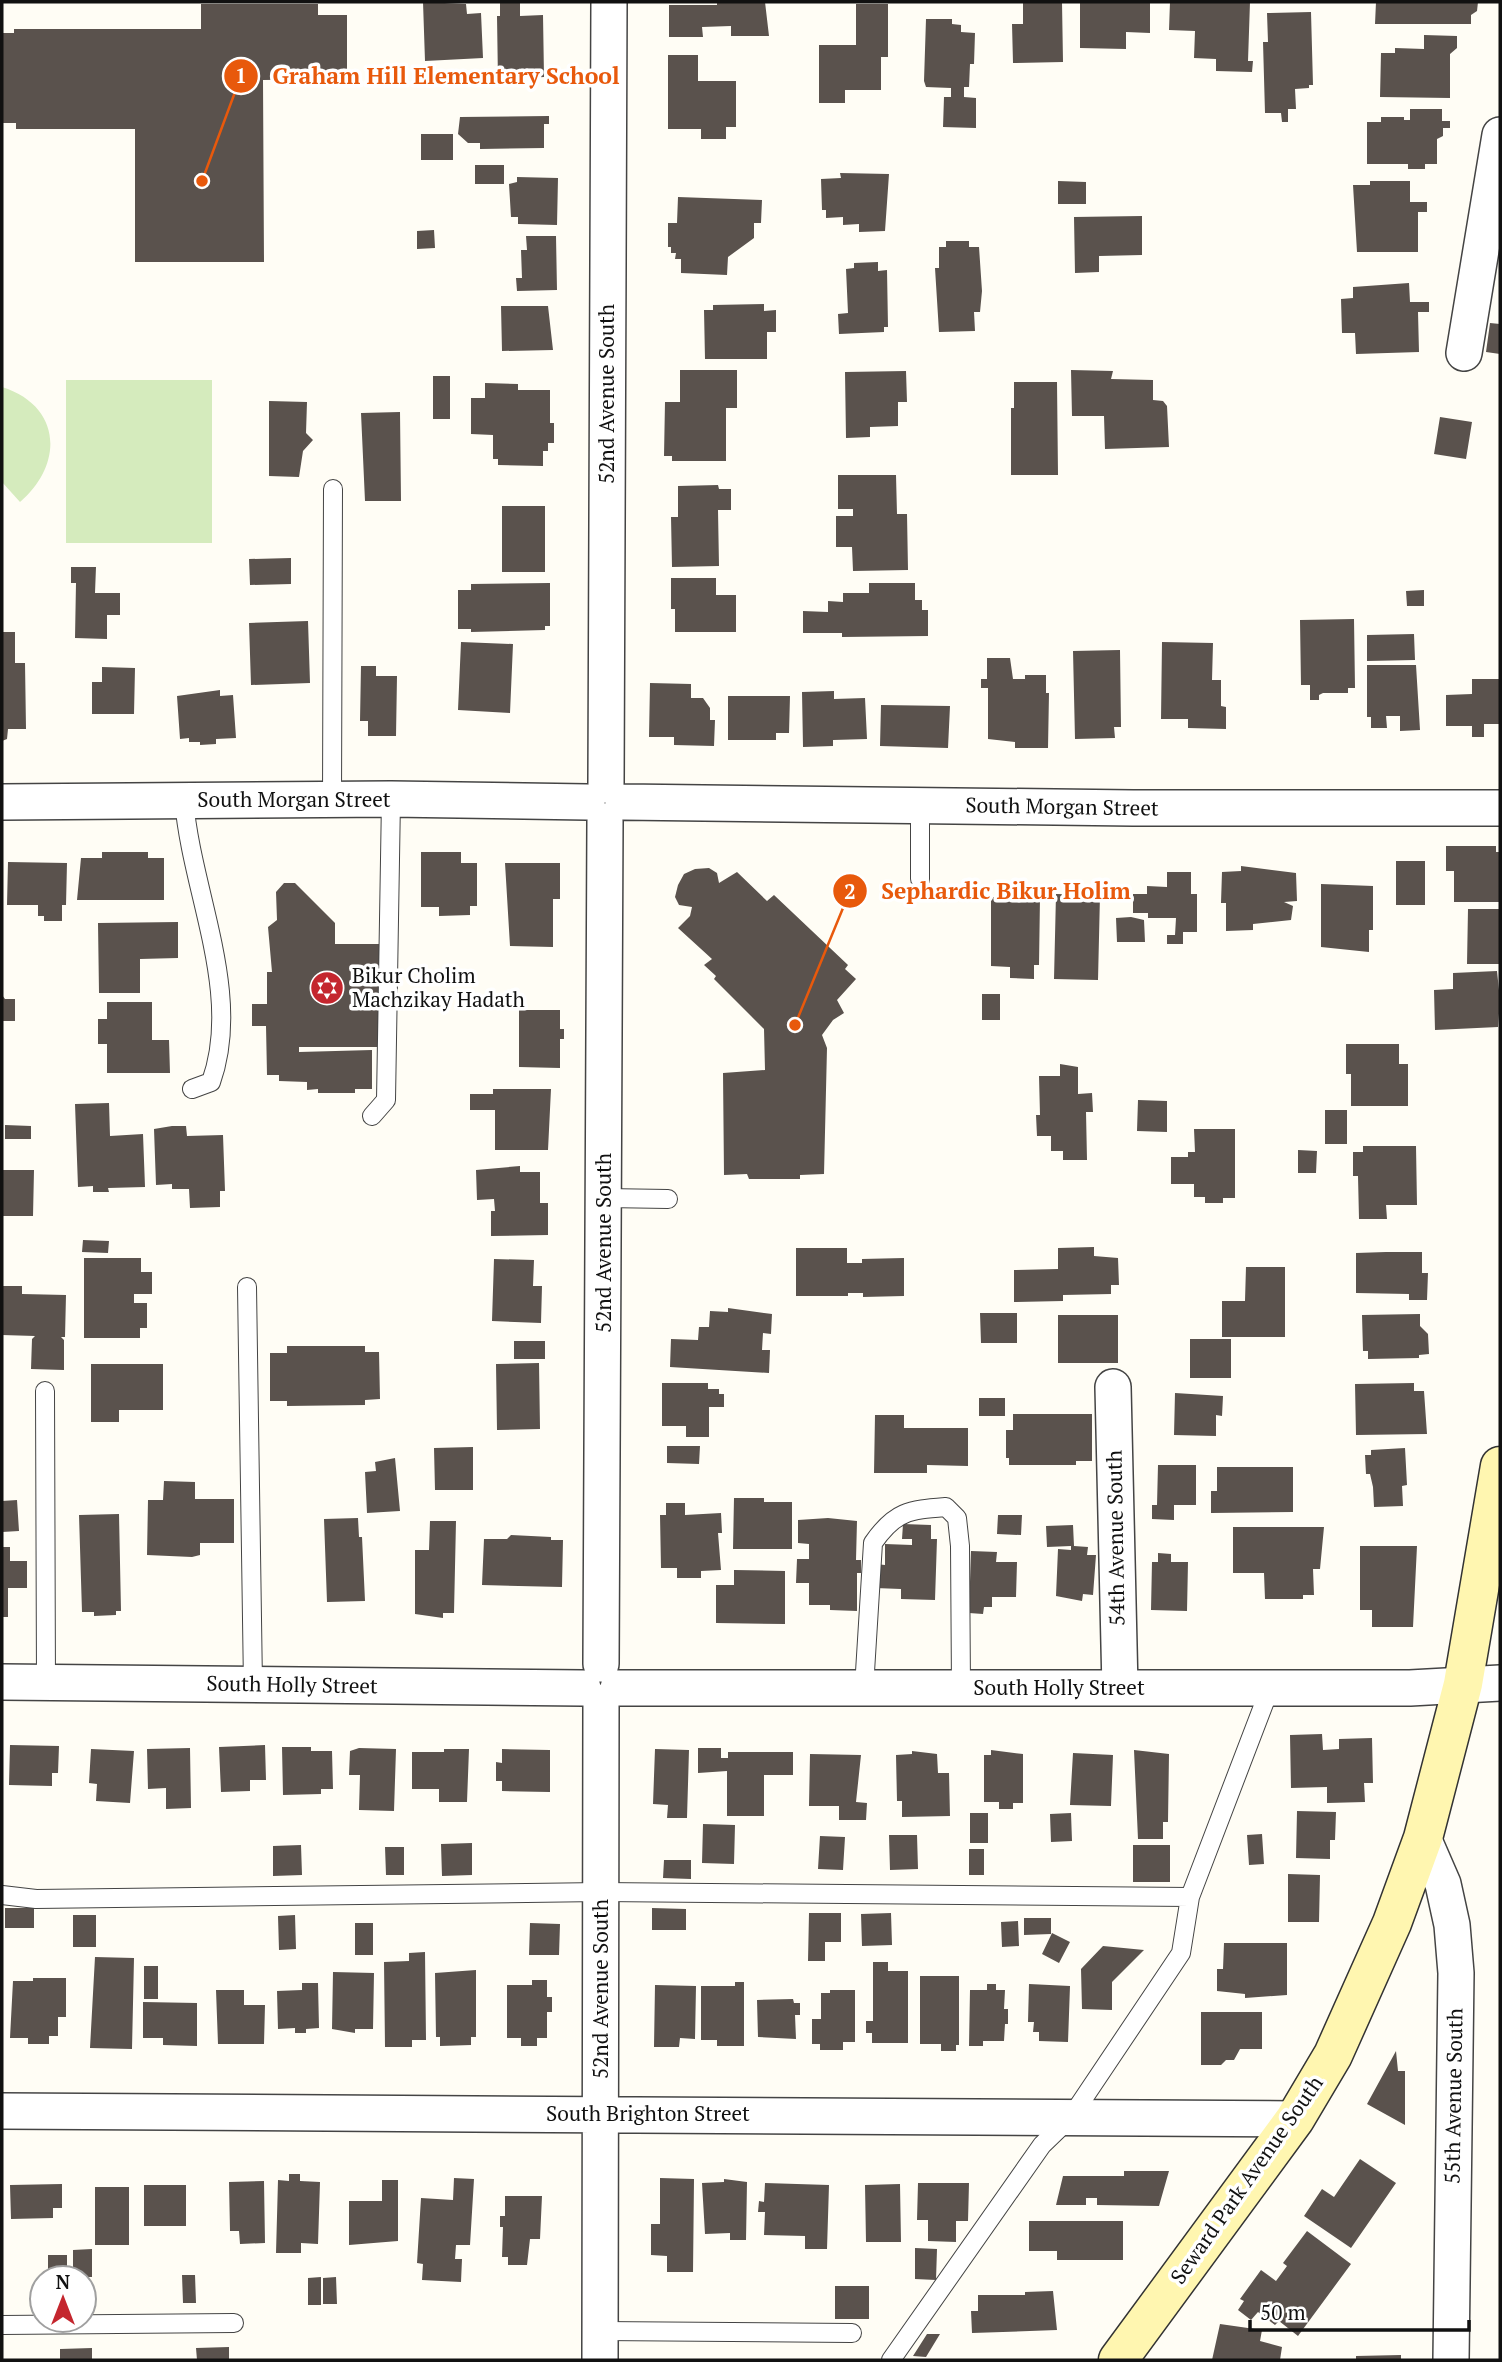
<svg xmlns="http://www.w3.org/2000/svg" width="1502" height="2362" viewBox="0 0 1502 2362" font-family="'PT Serif',serif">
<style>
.green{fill:#d5ebbd}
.building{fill:#5a524d}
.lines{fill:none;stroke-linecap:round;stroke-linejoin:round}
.service-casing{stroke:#444;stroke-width:20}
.minor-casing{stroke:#444;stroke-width:38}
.secondary-casing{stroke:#333;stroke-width:41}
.service{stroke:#fff;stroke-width:18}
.minor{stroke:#fff;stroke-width:35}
.secondary{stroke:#fff6b0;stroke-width:38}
.labels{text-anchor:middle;stroke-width:7;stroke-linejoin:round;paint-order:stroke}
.street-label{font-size:21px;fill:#111;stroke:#fff}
.poi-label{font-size:21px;fill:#111;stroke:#fff;text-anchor:start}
.leader{fill:none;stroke:#e8590c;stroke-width:2.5}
.callout-dot{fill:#e8590c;stroke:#fff;stroke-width:2.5}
.mark-label{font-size:21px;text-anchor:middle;font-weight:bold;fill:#fff}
.callout-label{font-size:23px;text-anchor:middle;font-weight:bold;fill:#e8590c;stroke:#fff;stroke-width:7;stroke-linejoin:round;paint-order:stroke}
</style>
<rect width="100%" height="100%" fill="#fffdf5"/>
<!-- green -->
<path class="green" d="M66 380H212V543H66Z
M2 387C62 406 64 464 20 502L2 482Z"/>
<!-- building -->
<path class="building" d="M423 2 466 4 467 14 481 13 483 58 425 61Z
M520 2V16L543 15 544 77 525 78V82H498L497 16H500V3Z
M717 2H765L769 36H731V26L702 27 703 37H669V5H717Z
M1023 2H1062L1063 62 1013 63 1012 24H1023Z
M1080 2 1150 3V33L1126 32V49L1080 48Z
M1170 2H1250L1248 61H1253L1252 72 1216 71V59L1194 58 1195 31 1169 30Z
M1376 2H1478L1477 11 1471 15V24H1375Z
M201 4H318V15H347V79L263 80 264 262H135V129H16V123H2V33H14V29H201Z
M856 4H888V57H881V90H845V103H819V45H856Z
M1311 12 1313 85H1309V88L1295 89 1296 109H1288V122H1282L1281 113H1265L1263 42H1268L1267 13Z
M926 19H952V24L961 25V32L975 33 974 64H970L969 87H964V97L976 98V128L943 127 944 97H951V88L926 87 924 81Z
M1424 35 1457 36V48L1450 54V98L1380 97 1381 53H1395V48L1424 49Z
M668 55H698V81H736V127H726V139H701V129H668Z
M1410 109H1442V121H1450V128H1443V136L1437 139V164H1425V169H1408V164H1367V122H1381V117H1404V120H1410Z
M549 116V124H544V148L480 149V143H468L458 134 460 117Z
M421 134H453V160H421Z
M475 165H504V184H475Z
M840 173 889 174 885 231 859 232V224L843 225V217L826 218V210H822L821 179 841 178Z
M517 177 558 178 557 225 518 224V217H511L509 184 517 182Z
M1058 181 1086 182V204H1058Z
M1370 181H1410V202H1427V212H1418V252H1357L1353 185H1370Z
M678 197 762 200 761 223H754V238L728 257 727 275 681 273V259H675L676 253H671V247H668V223H677Z
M1142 216V255L1099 256V272L1075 273 1074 217Z
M434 230 435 248 417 249V231Z
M526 236H556L557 290 517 291 516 278H522L521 250H527Z
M946 241H969V247H979L982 291 980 312H974L975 331 939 332 935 268H939V247H946Z
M878 262V271L887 270 888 327H884V332L839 334 838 314 848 313 846 269 854 268V263Z
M1409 283 1410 302H1429V312H1418L1419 352 1356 354 1355 333H1342L1341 299 1353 298V287Z
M764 304V311L776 310V332H767V359H705L704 310H713V305Z
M501 306H548L553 350 502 351Z
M1490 323 1500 324V354L1486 352Z
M680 370H737V408H726V461H672V456H664L665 402H680Z
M1071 370 1113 371 1111 379 1153 380V400L1163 401 1167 406 1169 447 1105 449 1104 416H1072Z
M906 371 907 402H898V426L870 427V437L846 438 845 372Z
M433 376H450V419H433Z
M1014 382H1057L1058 475H1011V408H1014Z
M485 383 518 384V390H550V423H554V443H548V451H543V466L498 465V459H493V435L471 434V398H485Z
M269 401 307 402 306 433 313 440 303 451 299 477 269 476Z
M400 412 401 501H365L361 413Z
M1440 417 1472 422 1466 459 1434 454Z
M838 475H896L897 514H907L908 570 853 571 852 547H836V516H853V509H838Z
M718 485 719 489H731V510H718L719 566 672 567 671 517H678V486Z
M502 506H545V572H502Z
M291 558V584L250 585 249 559Z
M71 567H96L95 593H120V615H107V639L75 638 76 583H71Z
M671 578H716V595H736V632H675V609H671Z
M550 583V626H545V630L471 632V629H458V590H471V584Z
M869 583H915V600H922V610H928V636L842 637V633H803V611L828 612V601L843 602V593H869Z
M1424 590V606H1407L1406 591Z
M1354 619 1355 688H1348V693H1323L1319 695V700H1310V685H1301L1300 620Z
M308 621 310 683 251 685 249 623Z
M2 632H15V663H25L26 729H8L7 739 2 741Z
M1414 634 1415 660 1367 661V635Z
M461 642 513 644 510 713 458 710Z
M1162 642 1213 643 1212 680H1221V706L1226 707V729L1188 728V719H1161Z
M1120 650 1121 727H1114L1115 738 1075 739 1073 651Z
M987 658H1010L1013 679H1025V675H1046V693H1049L1048 748H1015V742L988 739V688H981V679H987Z
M1367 665H1416L1420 730 1400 731V716H1386L1387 728H1371V717H1367Z
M361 666H376V676H397L396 736H368V721H360Z
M102 667 135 668 134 714H92V682H102Z
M1472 679H1500V724H1484V737H1472V726H1446V695L1472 694Z
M650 683 691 684V698H703L710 708V720H715L714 746 674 745V737H649Z
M220 690V696L233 695 236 738 216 739V744L200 745V742H189V738L180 739 177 696Z
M834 691V699L865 698 867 739 833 740V746L803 747 802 692Z
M728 696H790L789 733H776V740H728Z
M881 705 950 706 948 748 880 746Z
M1446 846H1496V852H1500V902H1454V871H1446Z
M102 852H148V858H164V900H77L81 858H102Z
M421 852H461V863H477V906H470V915L439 916V907H421Z
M1396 861H1425V905H1396Z
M8 862 67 863 66 905H62V921H44V916H38V905H7Z
M505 863H560V899H553V947L510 946Z
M1241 866 1296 873 1297 901 1284 902 1293 906 1291 920 1253 924V930L1226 931V903H1221L1222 872 1241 871Z
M709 868 717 873 719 883 737 872 767 901 774 895 848 965 845 969 856 979 837 1000 844 1013 833 1020 822 1035 827 1048 824 1174 800 1175V1179H749L747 1174 724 1175 723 1073 765 1070 764 1029 714 979 716 976 704 965 712 959 678 928 690 916 692 907 679 905 675 897 678 885 684 874 695 869Z
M1167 872H1191V894H1197V932H1183V944H1167V935H1175L1176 918H1148V913H1133V894H1147V886L1167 887Z
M284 883H295L335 923V944H386L387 1047H299V1052L372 1050V1089H355V1093H318V1089L307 1090V1082L279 1081V1075H267L266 1026H252V1004H267V972H272L268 927 277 920 276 892Z
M1321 884 1373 886V930H1369V952L1321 947Z
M1056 894 1100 895 1098 980 1054 979Z
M991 897H1040L1039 965H1034V979L1010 978V967L991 966Z
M1468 909H1500V964H1467Z
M1131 917 1144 920 1145 942H1117L1116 918Z
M178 922V958L140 959V993H99L98 923Z
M1497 971 1500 1000 1498 1027 1435 1030 1434 990 1453 989V973Z
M982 994H1000V1020H982Z
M2 995 5 999H15V1021H2Z
M107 1002H152V1040H169L170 1073H107V1044H98V1019H107Z
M519 1010H560V1029H564V1039H560V1068L519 1067Z
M1346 1044H1399V1064H1408V1106H1351V1074H1346Z
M1060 1064 1078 1067V1094L1092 1093 1093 1112H1086L1087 1160H1063V1151H1051V1136H1037L1036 1115H1040L1039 1076H1060Z
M493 1089H551L548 1150H495V1110H470V1094H493Z
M1138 1100 1167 1101V1132L1137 1131Z
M109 1103 110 1136 143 1134 145 1187 108 1188 109 1192H93V1186L78 1187 75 1104Z
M1325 1110H1347V1144H1325Z
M5 1125 31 1126V1139H5Z
M172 1126H186L187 1136 223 1135 225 1191H220V1207L190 1208 189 1189H172V1184L156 1185 154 1129Z
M1194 1129H1235V1198H1223V1203H1205V1197H1194V1184H1171V1157H1188V1152H1195Z
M1363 1146H1416L1417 1205H1386L1387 1219H1359L1358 1176H1353V1152H1363Z
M1298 1150 1317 1151 1316 1173H1298Z
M520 1166V1172H540V1203H548V1235L491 1236V1211H495L494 1199 477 1200 476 1170Z
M2 1170H34L33 1216H2Z
M83 1240 109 1241 108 1253 82 1252Z
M1094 1247V1256L1118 1258 1119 1285H1111V1294L1063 1295V1301L1014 1302V1270L1058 1269V1248Z
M796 1248H847V1263H862V1259L904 1258V1296L863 1297V1293H848V1296H796Z
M1386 1252H1422V1273H1428L1427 1300H1409V1294L1356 1293V1253Z
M84 1258H141V1272H152V1294H134V1303H147V1328H140V1338H84Z
M494 1259 534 1260 533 1286H542L541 1323 492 1321Z
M1246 1267H1285V1337H1222V1301H1245Z
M2 1286H22V1294L66 1295 65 1337H61L64 1340V1370L31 1369 32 1339 35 1336 2 1335Z
M728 1308 772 1314 771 1334 763 1333 762 1350H770L769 1373 670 1367 671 1339 698 1340 699 1327H709L710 1311 728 1312Z
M980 1313H1017V1343H981Z
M1420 1314V1326L1428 1334 1429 1354 1419 1355V1358L1368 1359V1351H1363L1362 1315Z
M1058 1315H1118V1363H1058Z
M1190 1339H1231V1378H1190Z
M514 1341H545V1359H514Z
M287 1346H365V1352H379L380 1399 365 1400V1405L287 1406V1401H270V1353H287Z
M539 1363 540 1429 497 1430 496 1364Z
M91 1364H163V1410H119V1422H91Z
M662 1383H708V1389H719V1394H724V1407H709V1437H686V1426H662Z
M1414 1383V1391H1424L1427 1434 1356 1435 1355 1384Z
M1175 1393 1223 1396 1222 1416 1216 1415V1436L1174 1435Z
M979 1398H1005V1416H979Z
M1013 1414H1092V1461H1076V1465H1009V1458H1006V1430H1013Z
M875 1415H904V1428H968V1466L927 1465V1473H874Z
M667 1446H700L699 1464 667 1463Z
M473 1447V1490H435L434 1448Z
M1405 1448 1407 1485 1402 1486 1403 1506 1374 1507 1373 1487 1370 1474H1366L1365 1455H1371V1450Z
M395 1458 400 1511 367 1513 365 1472 376 1471 375 1462Z
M1158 1465H1196V1505H1174V1520L1152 1519V1505H1157Z
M1217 1467H1293V1512L1211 1513V1491H1217Z
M164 1481 195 1482V1499H234V1543H200V1555L192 1557 147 1555 148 1500H163Z
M734 1498H764V1502H792V1549H733Z
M17 1500 19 1531 2 1532V1501Z
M666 1503H685V1515L721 1513 722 1533H718L721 1570 701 1571V1578H677V1568H661L660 1515H666Z
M119 1514 121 1611H116V1615L94 1616V1612H82L79 1515Z
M998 1515H1022L1021 1535 997 1534Z
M358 1518 359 1537H362L365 1601 327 1602 324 1519Z
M828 1518 857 1521 856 1560H861V1573H857V1611L830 1610V1605H809V1583H796L797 1559H809V1544L798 1543V1520Z
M430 1521H456L454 1613H443V1618L415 1614V1550H429Z
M903 1524 931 1525V1539H937L935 1600 901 1599V1589L875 1588 876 1564 885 1565V1544L912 1545V1539H902Z
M1073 1525 1074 1546 1088 1547 1087 1555H1096L1093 1595 1083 1594 1082 1601 1056 1596 1058 1549 1071 1550V1546L1047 1547 1046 1526Z
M1233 1527H1324L1320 1569H1313L1314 1595H1303V1599H1265L1264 1573H1233Z
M511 1535 551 1537V1540H563L562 1587 482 1585 484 1539H507Z
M1360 1546H1417L1413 1627H1372V1610H1360Z
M2 1547H10V1561H27V1588H8V1617H2Z
M971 1551 997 1552 996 1562H1017L1016 1597H992V1607H984L983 1614 969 1613Z
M1158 1553 1171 1554V1562H1188L1187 1611 1151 1610 1152 1562H1158Z
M734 1570 785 1571V1624L716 1623V1585H734Z
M1322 1734 1323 1750 1339 1749V1739L1372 1738 1373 1783H1364L1365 1802 1327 1803V1787L1291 1788 1290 1735Z
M10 1745 59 1746 58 1773H52V1786L9 1785Z
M265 1745 266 1780H250V1791L221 1792 219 1747Z
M282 1747H311V1751H332L333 1789H321V1794L283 1795Z
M190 1748 191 1808 166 1809V1788L148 1789 147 1749Z
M359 1748 396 1749 394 1811 359 1810 360 1775H349L350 1751Z
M698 1748H721V1758H728V1752H793V1775H764V1816H727V1771L698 1773Z
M91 1749 134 1751 130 1803 96 1801 97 1784 89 1783Z
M444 1749H469L467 1802H439V1789H412V1752H444Z
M502 1749 550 1750V1792L502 1791V1781H496V1762L502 1763Z
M655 1749 689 1750 687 1818H667L668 1805 653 1804Z
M991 1750 1023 1754V1803H1013V1809H999V1802H984V1755H991Z
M1134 1750 1169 1754 1168 1822H1163V1839H1138Z
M912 1751 937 1754 938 1773H949L950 1816 902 1817V1801H897L896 1755 912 1754Z
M1073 1753 1113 1755 1111 1806 1070 1805Z
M810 1754 861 1755 856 1802 867 1803 866 1820H839V1806H809Z
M1297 1811 1336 1812 1335 1840H1330V1859L1296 1858Z
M970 1813H988V1843H970Z
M1071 1813 1072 1841 1051 1842 1050 1814Z
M703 1824 735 1825 734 1864 702 1863Z
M1262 1834 1264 1864 1249 1865 1247 1835Z
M889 1835H917L918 1869 890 1870Z
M820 1836 845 1837 843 1870 818 1869Z
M472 1843V1875L442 1876 441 1844Z
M301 1845 302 1875 273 1876V1846Z
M1133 1845H1170V1882H1133Z
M385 1847H404V1875H386Z
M969 1849H984V1875H969Z
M664 1860H691V1879L663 1878Z
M1288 1874 1320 1875 1319 1922H1288Z
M5 1908H34V1928H5Z
M652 1908 686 1909V1930H652Z
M809 1913H841V1942H825V1961H808Z
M891 1913 892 1945 862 1946 861 1914Z
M73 1915H96V1947H73Z
M295 1915 296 1949 279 1950 278 1916Z
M1024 1918H1051V1934L1024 1935Z
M1018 1921 1019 1946 1002 1947 1001 1922Z
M355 1923H373V1955H355Z
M530 1923 560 1924 559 1955H529Z
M1052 1933 1070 1942 1059 1963 1042 1954Z
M1224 1943H1287V1995L1245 1998V1994L1217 1991V1969H1223Z
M1103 1946 1144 1950 1112 1982V2010L1082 2009 1081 1969Z
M425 1952 426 2040H412V2047H385L384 1962 409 1961V1953Z
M95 1957 134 1958 132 2049 90 2048Z
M873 1962H888V1971H908V2043H872V2033H866V2021H873Z
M144 1966H158V1999H144Z
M476 1970V2037H471V2045L440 2046V2037H436L435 1973Z
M333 1972 374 1973 373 2029H355V2033L332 2029Z
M920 1976H959V2045H956V2051H941V2044H920Z
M33 1978H66V2017H58V2036H49V2044H28V2038H10L13 1981H33Z
M532 1980H547V1997H552V2012H547V2038H537V2046H521V2038H507V1985H532Z
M735 1982H744V2046H717V2040H701V1986H735Z
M302 1983H318L319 2028 306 2029V2033H295V2028L278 2029 277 1991 302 1990Z
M987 1984H996V1990H1005L1004 2009H1008V2024H1005L1004 2041H983V2046H969L970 1990H987Z
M1029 1984 1070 1986 1068 2042 1039 2041V2032H1033L1034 2022H1028Z
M655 1985 696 1986 695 2039 680 2038 679 2047H654Z
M216 1990H244V2005H265L264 2044H218Z
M830 1990H855V2042H843V2050H820V2044H812V2019H821V1993H830Z
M793 1999 794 2003H800V2015H795L796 2039 758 2037 757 2000Z
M143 2002 197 2003V2046L163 2045V2038H143Z
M1201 2012H1262V2049H1240L1234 2060H1226L1221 2065H1201Z
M1396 2051 1398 2071H1405V2125L1367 2104Z
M1360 2159 1396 2183 1351 2248 1304 2216 1322 2189 1334 2197Z
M1124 2171H1169L1159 2206 1097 2205V2198H1086V2205H1056L1063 2176H1124Z
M289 2174H300V2181L320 2182 318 2244 301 2243V2253H276L278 2180 289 2181Z
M454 2178 474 2179 470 2245H456L455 2259H462L461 2282 422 2280 423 2264 417 2263 421 2198 453 2200Z
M660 2178 694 2179 693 2272H667V2256L651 2255V2224H660Z
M724 2179 747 2182 746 2240H730V2233L705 2234 702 2183 724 2182Z
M382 2180H398V2241L349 2245V2201H382Z
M264 2181 265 2243 240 2244 239 2231H230L229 2182Z
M765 2183 829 2185 827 2249H805V2236L764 2235 765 2212H758L759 2201 764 2202Z
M918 2183H969L968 2221H956V2242L928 2241V2220H917Z
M62 2184V2208H53V2218L11 2219 10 2185Z
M900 2184 901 2242H866L865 2185Z
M144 2185H186V2226H144Z
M95 2187H129V2245H95Z
M505 2196H542L540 2239H530L527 2265H508V2257H502L503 2227H500V2216H505Z
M1029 2221H1123V2260H1057V2251H1029Z
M1307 2231 1351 2264 1298 2336 1279 2321 1275 2325 1258 2312 1251 2320 1238 2310 1244 2301 1240 2299 1261 2270 1276 2281 1287 2266 1283 2263Z
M915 2248 937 2249 936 2280 915 2279Z
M92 2249V2277H73V2250Z
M48 2255H67V2278H48Z
M182 2275H195L196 2303H183Z
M321 2277V2305H308V2278Z
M336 2277 337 2304H323V2278Z
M835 2286H869V2319H835Z
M1053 2291 1057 2330 972 2333 971 2311H978V2295H1025V2292Z
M1220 2324 1262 2330 1260 2341 1282 2347 1280 2360H1212Z
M927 2334H940L926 2357 913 2356Z
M229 2347V2360H197L196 2348Z
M92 2348V2360H60V2349Z
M1401 2355V2360H1356V2356Z"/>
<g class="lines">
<!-- service casing -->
<g class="service-casing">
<path id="service" d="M184 800C191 891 243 993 211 1082L192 1089
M332 800 333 489
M920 806V879
M372 1116 386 1100 391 799
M605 1198 668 1199
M247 1287 253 1685
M45 1391 46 1683
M864 1688 873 1543C895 1511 909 1510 946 1507L957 1518 960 1546 961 1688
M2 1895 36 1899 601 1892 1190 1897
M2 2325 234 2323
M600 2331 852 2333
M891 2360 1042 2145 1071 2117 1181 1953 1190 1897 1270 1688"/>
</g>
<!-- minor casing -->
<g class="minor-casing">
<path id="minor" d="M1464 353 1500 135
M606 785 609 2
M2 802 391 799 587 802
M623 802 1133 808H1500
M1113 1387 1120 1688
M601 1664 605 821
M2 1682 583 1688
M618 1688H1410L1500 1683
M1423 1838 1443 1884 1452 1925 1456 1973 1451 2360
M2 2111 1295 2119
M600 2360 601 1702"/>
</g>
<!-- secondary casing -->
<g class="secondary-casing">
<path id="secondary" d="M1118 2360 1295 2119 1333 2055 1392 1923 1423 1838 1463 1684 1500 1466"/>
</g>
<!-- service -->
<use href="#service" class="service"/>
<!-- minor -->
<use href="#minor" class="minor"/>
<!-- secondary -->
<use href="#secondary" class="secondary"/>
</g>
<!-- icons -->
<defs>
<g id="synagogue-disc" transform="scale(1.75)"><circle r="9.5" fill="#c4262e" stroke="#fff"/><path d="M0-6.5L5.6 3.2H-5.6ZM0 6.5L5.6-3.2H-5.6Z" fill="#fff"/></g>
</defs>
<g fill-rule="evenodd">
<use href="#synagogue-disc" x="327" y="988"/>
</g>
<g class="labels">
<!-- street labels -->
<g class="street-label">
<text transform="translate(607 394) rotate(-90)" y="7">52nd Avenue South</text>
<text x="294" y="807">South Morgan Street</text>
<text transform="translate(1062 807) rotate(1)" y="7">South Morgan Street</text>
<text transform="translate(604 1243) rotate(-90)" y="7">52nd Avenue South</text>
<text transform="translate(1116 1538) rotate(-91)" y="7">54th Avenue South</text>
<text transform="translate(292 1685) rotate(1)" y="7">South Holly Street</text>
<text x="1059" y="1695">South Holly Street</text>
<text transform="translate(601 1989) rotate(-90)" y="7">52nd Avenue South</text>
<text transform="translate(1454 2096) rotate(-89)" y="7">55th Avenue South</text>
<text x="648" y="2121">South Brighton Street</text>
<text transform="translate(1247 2180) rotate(-55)" y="7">Seward Park Avenue South</text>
</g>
<!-- poi labels -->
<g class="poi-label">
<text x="352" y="983">Bikur Cholim<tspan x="352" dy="24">Machzikay Hadath</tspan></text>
</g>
</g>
<!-- callouts -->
<path class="leader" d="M202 181L241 76M795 1025L850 891"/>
<g class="callout-dot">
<circle cx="202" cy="181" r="7"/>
<circle cx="795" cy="1025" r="7"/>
<circle cx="241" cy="76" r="18"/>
<circle cx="850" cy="891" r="18"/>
</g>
<g class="mark-label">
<text x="241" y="83">1</text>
<text x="850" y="899">2</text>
</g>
<g class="callout-label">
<text x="446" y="84">Graham Hill Elementary School</text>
<text x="1006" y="899">Sephardic Bikur Holim</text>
</g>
<!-- border -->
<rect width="1502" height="2362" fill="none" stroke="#111111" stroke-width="7"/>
<!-- north arrow -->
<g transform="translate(63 2299)"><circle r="33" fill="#ffffff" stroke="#a0a0a0" stroke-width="2"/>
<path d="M0-5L12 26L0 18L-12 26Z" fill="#c4262e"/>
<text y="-10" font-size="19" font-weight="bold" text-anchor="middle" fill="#111111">N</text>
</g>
<!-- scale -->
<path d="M1250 2320v10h219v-10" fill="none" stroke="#111111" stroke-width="3.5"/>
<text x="1260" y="2320" font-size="21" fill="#111111" stroke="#ffffff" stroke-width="5" paint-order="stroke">50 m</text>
</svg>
